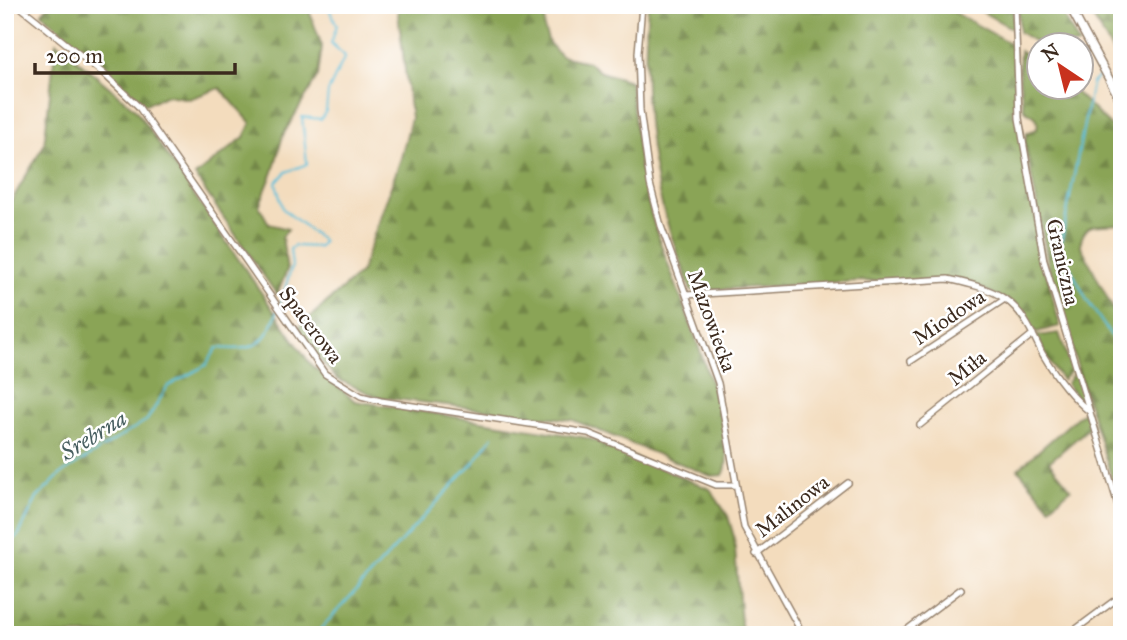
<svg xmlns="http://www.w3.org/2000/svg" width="1127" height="640" viewBox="0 0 1127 640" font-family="'IM FELL Great Primer',serif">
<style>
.forest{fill:url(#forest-firs);stroke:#62673a;stroke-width:2}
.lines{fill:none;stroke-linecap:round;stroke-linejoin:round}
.stream{stroke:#5cbfda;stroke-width:2}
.street-casing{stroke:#97836e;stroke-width:8}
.secondary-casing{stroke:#97836e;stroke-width:10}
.street{stroke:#fff;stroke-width:5}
.secondary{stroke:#fff;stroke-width:7}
.labels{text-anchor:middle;stroke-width:5;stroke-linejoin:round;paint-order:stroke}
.street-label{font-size:21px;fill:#3b2a1e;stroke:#fff}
.water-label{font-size:23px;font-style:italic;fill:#475e60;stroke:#fff}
</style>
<defs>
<pattern id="forest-firs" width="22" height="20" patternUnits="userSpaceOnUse" patternTransform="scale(1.75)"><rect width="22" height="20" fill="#8aa456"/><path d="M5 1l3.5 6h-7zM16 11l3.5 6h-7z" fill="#728647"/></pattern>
</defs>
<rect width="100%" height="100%" fill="#fff"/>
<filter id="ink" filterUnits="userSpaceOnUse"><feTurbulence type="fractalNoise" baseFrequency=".0143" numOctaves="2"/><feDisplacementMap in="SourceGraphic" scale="14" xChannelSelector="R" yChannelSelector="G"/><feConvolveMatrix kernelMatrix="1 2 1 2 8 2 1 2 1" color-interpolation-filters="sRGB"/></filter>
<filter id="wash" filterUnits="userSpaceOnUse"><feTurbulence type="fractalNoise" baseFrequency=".00686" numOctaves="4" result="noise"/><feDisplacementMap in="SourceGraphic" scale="28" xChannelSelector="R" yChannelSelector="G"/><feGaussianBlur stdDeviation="1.57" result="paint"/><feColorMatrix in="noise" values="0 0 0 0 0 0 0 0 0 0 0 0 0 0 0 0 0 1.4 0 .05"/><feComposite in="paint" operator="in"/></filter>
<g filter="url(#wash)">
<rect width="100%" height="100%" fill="#f3dcbd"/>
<!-- forest -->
<path class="forest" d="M49 5H307L322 46 318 76 283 135 273 172 259 206 269 224 288 229 282 237 287 270 277 295 195 176 244 137 251 123 220 88 189 99 168 95 145 104 42 13Z
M397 5H546L544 28 549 43 561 56 588 62 600 72 630 81C635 131 641 182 656 230 668 271 744 443 723 475L711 476 573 420 378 397 337 379 308 346 299 327 361 272 401 158 411 118Z
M648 5H941L1013 45C1021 142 1034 232 1060 326L1036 332 1013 303 968 282 859 281 691 291C679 256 664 220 657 183 645 125 643 64 648 5Z
M970 5H1013V29Z
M1019 5H1058L1079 45H1040L1019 32Z
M1086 5H1122V68Z
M56 42 135 109 311 365 355 401 588 438 710 489 728 516 734 537 742 635H5V212L44 145Z
M1020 51 1039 62 1040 88H1071L1122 137V223C1100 229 1087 216 1080 244L1122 327V512L1052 283 1025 141 1027 133 1037 129C1040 113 1031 117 1024 109L1019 75Z
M1059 333 1072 370 1062 380 1046 357 1037 336Z
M1077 369 1086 404 1083 405 1066 384Z
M1083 412 1092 425 1049 462 1071 489 1050 507 1018 469Z"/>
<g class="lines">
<!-- stream -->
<path class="stream" d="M1119 66 1122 64
M1100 75 1092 83 1060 248 1087 300 1122 352
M280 304 292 266 290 249 294 246 319 247 323 241 283 209 276 183 286 172 307 164 302 117 321 119 326 111 328 92 345 56 331 43 337 25 327 5
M5 547 19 534 37 498 61 474 147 420 168 386 206 365 217 348C253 351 266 347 278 309
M315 635 475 461 493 436"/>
</g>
</g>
<g filter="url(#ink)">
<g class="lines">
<!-- street casing -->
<g class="street-casing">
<path id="street" d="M18 5 104 74 138 106 325 374 361 396 381 401 588 433 716 485H735
M642 5 638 53 640 110 650 184 661 226 718 383 744 527 803 635
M1015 5 1019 118 1044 261 1122 518
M686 295 948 279C966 283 990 288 1005 299 1024 312 1032 333 1042 353 1055 375 1070 396 1090 412
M911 361 1005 299
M920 425 1033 334
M756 554 848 483
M900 635 961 589
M1068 635 1122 595"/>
</g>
<!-- secondary casing -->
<g class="secondary-casing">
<path id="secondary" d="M1069 5 1122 103"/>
</g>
<!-- street -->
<use href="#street" class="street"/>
<!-- secondary -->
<use href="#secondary" class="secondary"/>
</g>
</g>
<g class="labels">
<!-- street labels -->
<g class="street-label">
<text transform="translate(1063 262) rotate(77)" y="7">Graniczna</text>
<text transform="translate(949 317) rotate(-34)" y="7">Miodowa</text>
<text transform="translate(712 321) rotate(70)" y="7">Mazowiecka</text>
<text transform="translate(311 325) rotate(53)" y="7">Spacerowa</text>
<text transform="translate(967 368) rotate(-39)" y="7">Miła</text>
<text transform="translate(792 506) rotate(-38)" y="7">Malinowa</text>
</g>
<!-- water labels -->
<g class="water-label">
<text transform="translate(93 435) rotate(-32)" y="8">Srebrna</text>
</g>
</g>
<!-- margin -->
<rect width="1127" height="640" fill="none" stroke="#fff" stroke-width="28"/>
<!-- north arrow -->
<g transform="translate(1060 66) rotate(325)"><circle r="33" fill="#ffffff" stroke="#b1aaa5" stroke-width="2"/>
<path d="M0-5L12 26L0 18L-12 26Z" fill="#c8321e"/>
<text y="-10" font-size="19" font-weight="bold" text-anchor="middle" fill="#3b2a1e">N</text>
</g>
<!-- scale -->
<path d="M35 63v10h200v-10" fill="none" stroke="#3b2a1e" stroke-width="3.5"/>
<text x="46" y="63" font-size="21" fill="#3b2a1e" stroke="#ffffff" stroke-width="5" paint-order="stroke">200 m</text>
</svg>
